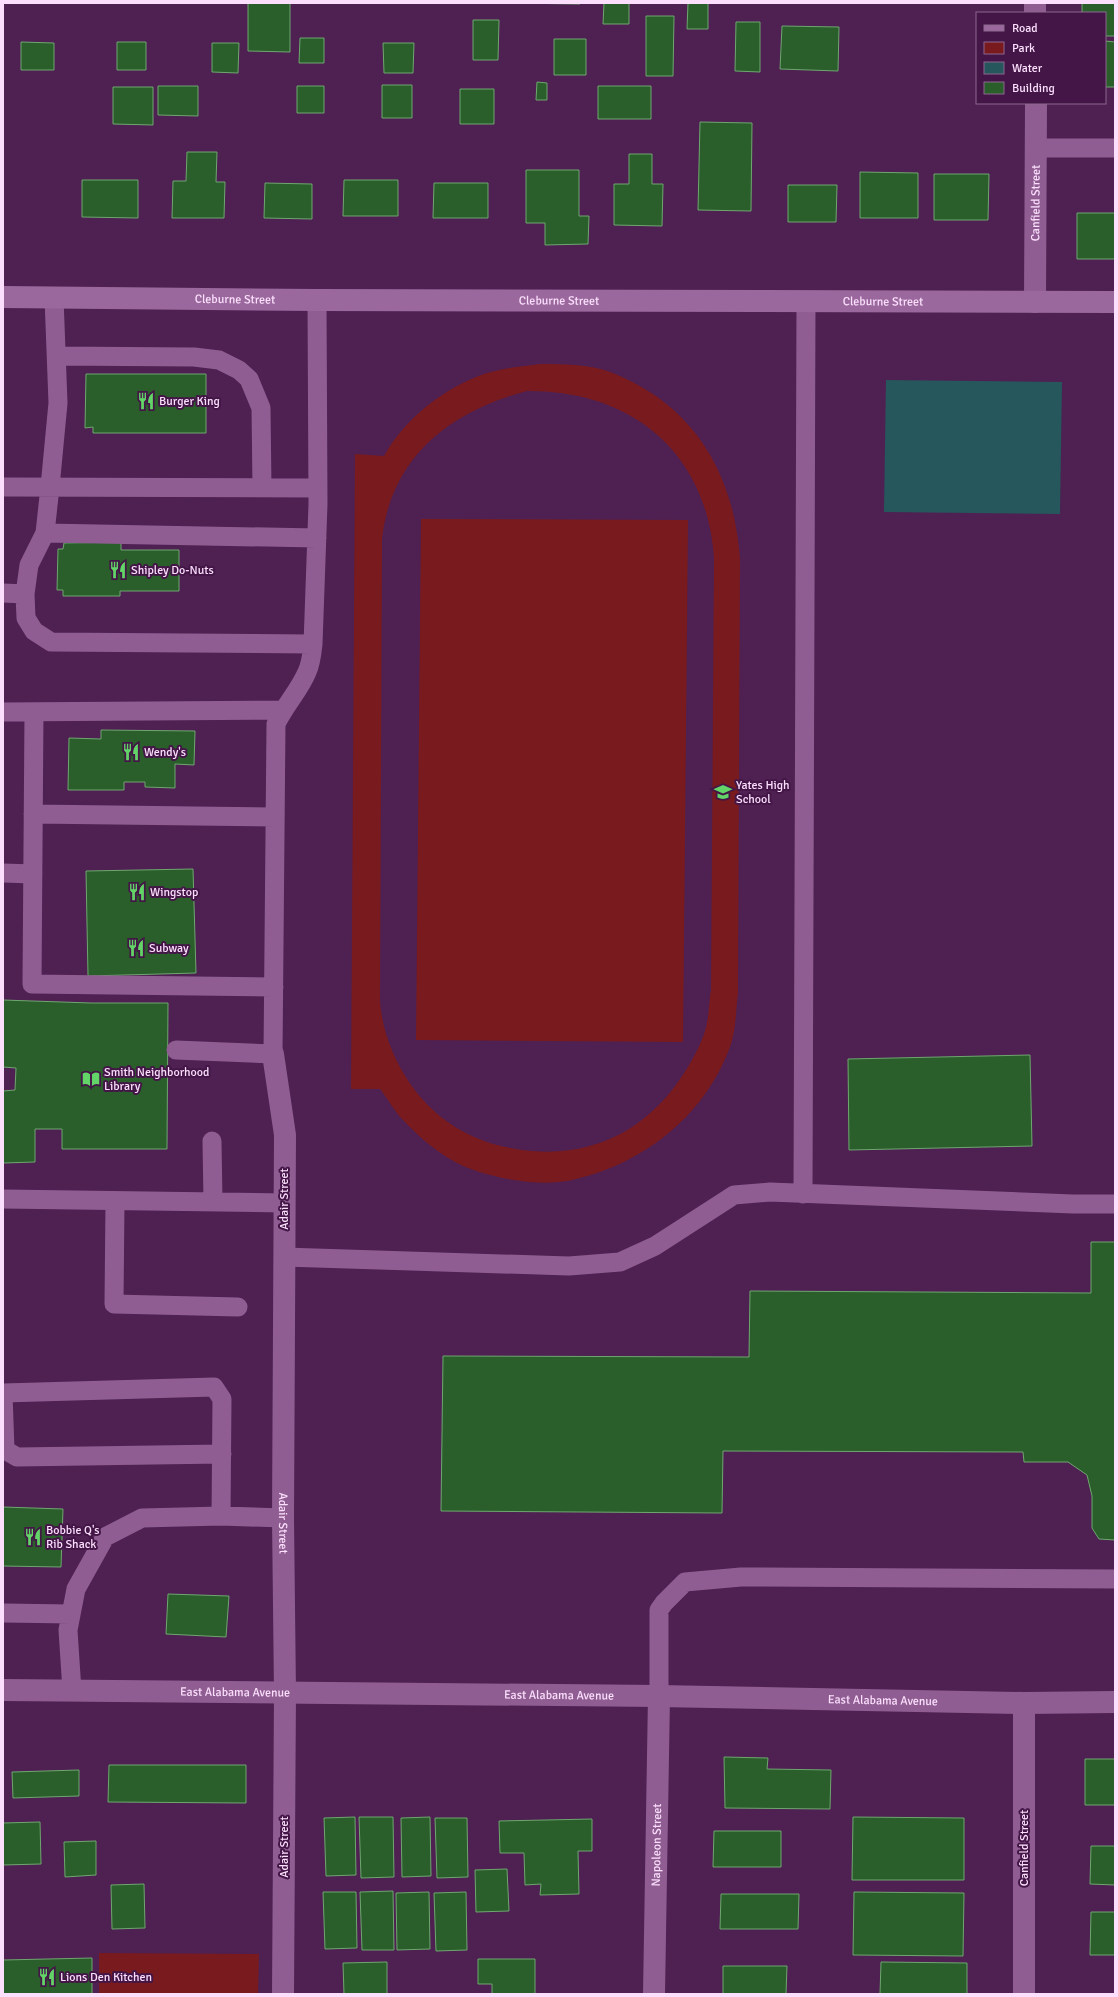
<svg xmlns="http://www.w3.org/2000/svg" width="1118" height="1997" viewBox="0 0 1118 1997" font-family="Signika,sans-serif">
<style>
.green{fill:#791b1e;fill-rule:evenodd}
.water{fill:#25575c}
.building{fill:#2a5f2c;stroke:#6fa66f}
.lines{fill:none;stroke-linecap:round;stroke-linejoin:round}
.service{stroke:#8f5d92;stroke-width:19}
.minor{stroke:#8f5d92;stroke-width:22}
.tertiary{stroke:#8f5d92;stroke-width:22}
.secondary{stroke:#9a689d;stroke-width:22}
.labels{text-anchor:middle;stroke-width:4;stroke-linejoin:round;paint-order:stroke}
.street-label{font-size:12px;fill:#fbdffc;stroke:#431647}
.poi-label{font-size:12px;fill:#fbdffc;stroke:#431647;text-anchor:start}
</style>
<rect width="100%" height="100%" fill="#4e2152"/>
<!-- green -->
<path class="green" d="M541 364C564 364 590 364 613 373 695 406 734 474 740 559L738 993C736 1009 736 1028 731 1044 707 1113 647 1162 576 1179 542 1188 495 1179 463 1166 441 1156 419 1137 403 1120 394 1111 388 1099 380 1089H351L355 454 384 456C405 418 445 387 487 373 504 368 523 366 541 364ZM527 391C631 390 707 452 714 558L711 990C709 1001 709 1013 707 1023 704 1039 694 1057 686 1070 648 1132 588 1161 516 1149 472 1142 437 1121 411 1085 394 1060 382 1031 380 1001L382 539C391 457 450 411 527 391Z
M421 519 688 520 683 1042 416 1040Z
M99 1953 259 1954 258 1994H99Z"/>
<!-- water -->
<path class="water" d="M886 380 1062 382 1060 514 884 512Z"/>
<!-- building -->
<path class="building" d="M248 3H290V52L248 51Z
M510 3H580V4Z
M604 3H629V24H603Z
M688 3H708V29H687Z
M1082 3H1115V36H1105V13H1082Z
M646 16H674L673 76H646Z
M473 20H499L498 60H473Z
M736 22H760V72L735 71Z
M782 26 839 27 838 71 780 69Z
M300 38H324V63H299Z
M554 39H586V75H554Z
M1105 41 1115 42V87H1105Z
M21 42 54 43V70H21Z
M117 42H146V70H117Z
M212 43H239L238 73 212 72Z
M383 43H414L413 73H384Z
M537 82 547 83V100H536Z
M382 85H412V118H382Z
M158 86H198V116L158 115Z
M297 86H324V113H297Z
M598 86H651V119H598Z
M113 87H153V125L113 124Z
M460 89H494V124H460Z
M700 122 752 123 751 211 698 210Z
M187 152H217L216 182H225L224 218H172L173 181H186Z
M629 154H652V184H663L662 226 614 225V184H629Z
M526 170H579V216H589L588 244 545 245V223H526Z
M860 172 918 173V218H860Z
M934 174H989L988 220H934Z
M82 180H138V218L82 217Z
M344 180H398V216H343Z
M265 183 312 184V219L264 218Z
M434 183H488V218H433Z
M788 185H837L836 222H788Z
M1077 213H1115V259H1077Z
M86 374H206V433H93V427L85 428Z
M121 542V550H179V591H120V596H63V590H57L58 549H63L64 543Z
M101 730 195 731 194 765 175 764V788L145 787V782H124V790H68L69 738 101 739Z
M193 869 196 973 88 976 86 871Z
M3 1000 91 1003H168L167 1149H62V1129H35V1162L3 1163V1091L15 1090 16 1068 3 1067Z
M1030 1055 1032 1146 849 1150 848 1059Z
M1091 1242H1115V1540L1099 1539 1092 1528V1496L1087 1475 1068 1462H1024L1023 1452 723 1451 722 1513 441 1511 443 1356 749 1357 750 1291 1091 1293Z
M3 1507 63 1509 61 1567 3 1566Z
M168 1594 229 1596 226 1637 166 1634Z
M724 1757 768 1758 767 1769 831 1770 830 1809 725 1808Z
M1085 1759H1115V1805H1085Z
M109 1765H246V1803L108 1802Z
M79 1770V1796L13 1798 12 1772Z
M355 1817 356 1875 326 1876 324 1818Z
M359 1817H393L394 1877 361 1878Z
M430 1817 431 1876 402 1877 401 1818Z
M853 1817 964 1818V1880H852Z
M435 1818H467L468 1877 437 1878Z
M592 1819V1851H578L579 1894 540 1895 541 1884 525 1885 524 1853H500L499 1821Z
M40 1822 41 1864 3 1865V1823Z
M714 1831H781V1867H713Z
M96 1841V1875L65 1877 64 1842Z
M1091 1846H1115V1885L1090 1884Z
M507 1869 509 1911 476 1912 475 1870Z
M144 1884 145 1928 112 1929 111 1885Z
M393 1891 394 1950H362L360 1892Z
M323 1892H356L357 1948 325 1949Z
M429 1892 430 1949 397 1950 396 1893Z
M466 1892 467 1950 436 1951 434 1893Z
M854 1892 964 1893 963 1956 853 1955Z
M721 1894H799L798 1929H720Z
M1091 1912H1115V1955H1090Z
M92 1958V1994H3V1960Z
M478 1959H535V1994H492V1984H478Z
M387 1962V1994H344L343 1963Z
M881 1962 967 1963V1994H880Z
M723 1966H787L786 1994H723Z"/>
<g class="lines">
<!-- service -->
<path class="service" d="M1037 148H1115
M54 298 58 403 50 487 45 533 29 565 25 594 26 618 34 631 51 642 313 644 318 504 317 300
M57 356 194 357 219 360 239 370 249 379 261 408 262 488
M3 487 318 488
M45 533 317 538
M3 593 25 594
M3 712 283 710
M34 712 32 984 274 987
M33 814 275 817
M3 873 33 874
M176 1050 273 1054 276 724C285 705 299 691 307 672 311 664 312 653 313 644
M212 1141 213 1202
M803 1194 806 302
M3 1199 284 1203
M115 1201 114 1304 238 1307
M284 1257 569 1266 620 1262 655 1246 734 1195 770 1192 1073 1204H1115
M3 1393 214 1387 222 1399 221 1516 283 1518
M3 1393 5 1450 17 1457 222 1454
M3 1613 71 1614
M72 1691 68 1630 76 1589 105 1537 142 1518 221 1516
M659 1696V1610L664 1603 685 1582 741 1577 1115 1579"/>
<!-- minor -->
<g class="minor">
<path d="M1035 3V13"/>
<path id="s1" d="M1035 302 1036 103"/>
<path id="s2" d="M273 1054 285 1135 283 1518 285 1693 283 1994"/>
<path d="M1024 1703V1994"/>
<path id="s3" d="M654 1994 659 1696"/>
</g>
<!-- tertiary -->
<path class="tertiary" id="s4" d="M3 1690 659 1696 1024 1703 1115 1702"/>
<!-- secondary -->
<path class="secondary" id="s5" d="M3 297 317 300 1115 302"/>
</g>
<!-- icons -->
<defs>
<g id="restaurant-bare" transform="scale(1.38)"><path d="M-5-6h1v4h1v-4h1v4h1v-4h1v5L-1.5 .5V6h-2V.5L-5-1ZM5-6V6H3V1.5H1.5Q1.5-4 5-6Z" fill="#63d468" stroke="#431647" stroke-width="2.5" paint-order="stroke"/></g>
<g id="school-bare" transform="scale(1.38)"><path d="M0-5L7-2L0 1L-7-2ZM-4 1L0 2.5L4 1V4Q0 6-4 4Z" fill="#63d468" stroke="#431647" stroke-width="2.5" paint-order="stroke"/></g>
<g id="library-bare" transform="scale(1.38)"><path d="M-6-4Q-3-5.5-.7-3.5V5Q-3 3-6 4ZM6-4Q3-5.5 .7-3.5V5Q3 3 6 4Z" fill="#63d468" stroke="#431647" stroke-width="2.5" paint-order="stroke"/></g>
</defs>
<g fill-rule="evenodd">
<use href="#restaurant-bare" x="146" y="401"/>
<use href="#restaurant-bare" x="118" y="570"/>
<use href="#restaurant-bare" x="131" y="752"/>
<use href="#school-bare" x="723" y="792"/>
<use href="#restaurant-bare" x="137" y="892"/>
<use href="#restaurant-bare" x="136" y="948"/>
<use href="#library-bare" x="91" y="1079"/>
<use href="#restaurant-bare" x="33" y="1537"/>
<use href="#restaurant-bare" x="47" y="1977"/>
</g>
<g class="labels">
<!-- street labels -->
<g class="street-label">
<text dy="4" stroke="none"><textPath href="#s1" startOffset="99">Canfield Street</textPath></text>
<text dy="4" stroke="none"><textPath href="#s5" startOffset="232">Cleburne Street</textPath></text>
<text dy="4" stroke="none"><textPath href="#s5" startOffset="556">Cleburne Street</textPath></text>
<text dy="4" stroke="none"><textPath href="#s5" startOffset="880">Cleburne Street</textPath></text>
<text transform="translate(284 1199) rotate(-90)" y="4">Adair Street</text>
<text dy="4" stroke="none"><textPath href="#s2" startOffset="470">Adair Street</textPath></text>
<text dy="4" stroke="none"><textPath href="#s4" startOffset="232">East Alabama Avenue</textPath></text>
<text dy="4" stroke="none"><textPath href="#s4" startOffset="556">East Alabama Avenue</textPath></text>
<text dy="4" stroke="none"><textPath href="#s4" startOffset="880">East Alabama Avenue</textPath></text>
<text dy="4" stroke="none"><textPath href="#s3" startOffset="149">Napoleon Street</textPath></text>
<text transform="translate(284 1847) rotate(-90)" y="4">Adair Street</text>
<text transform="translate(1024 1848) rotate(-90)" y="4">Canfield Street</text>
</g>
<!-- poi labels -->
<g class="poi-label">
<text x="159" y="405">Burger King</text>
<text x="131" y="574">Shipley Do-Nuts</text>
<text x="144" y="756">Wendy's</text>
<text x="736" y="789">Yates High<tspan x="736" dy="14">School</tspan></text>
<text x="150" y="896">Wingstop</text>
<text x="149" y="952">Subway</text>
<text x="104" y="1076">Smith Neighborhood<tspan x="104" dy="14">Library</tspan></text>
<text x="46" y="1534">Bobbie Q's<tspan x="46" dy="14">Rib Shack</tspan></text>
<text x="60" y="1981">Lions Den Kitchen</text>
</g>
</g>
<!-- border -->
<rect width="1118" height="1997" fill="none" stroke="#fbdffc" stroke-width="8"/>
<!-- legend -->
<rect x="976" y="12" width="130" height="92" fill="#431647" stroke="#8d668f"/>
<rect x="984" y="25" width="20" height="6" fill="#9a689d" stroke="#8d668f"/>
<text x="1012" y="32" font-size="12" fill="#fbdffc">Road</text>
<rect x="984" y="42" width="20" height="12" fill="#791b1e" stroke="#8d668f"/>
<text x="1012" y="52" font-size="12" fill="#fbdffc">Park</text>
<rect x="984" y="62" width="20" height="12" fill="#25575c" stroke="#8d668f"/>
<text x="1012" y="72" font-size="12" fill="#fbdffc">Water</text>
<rect x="984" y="82" width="20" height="12" fill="#2a5f2c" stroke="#8d668f"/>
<text x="1012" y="92" font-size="12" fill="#fbdffc">Building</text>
</svg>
